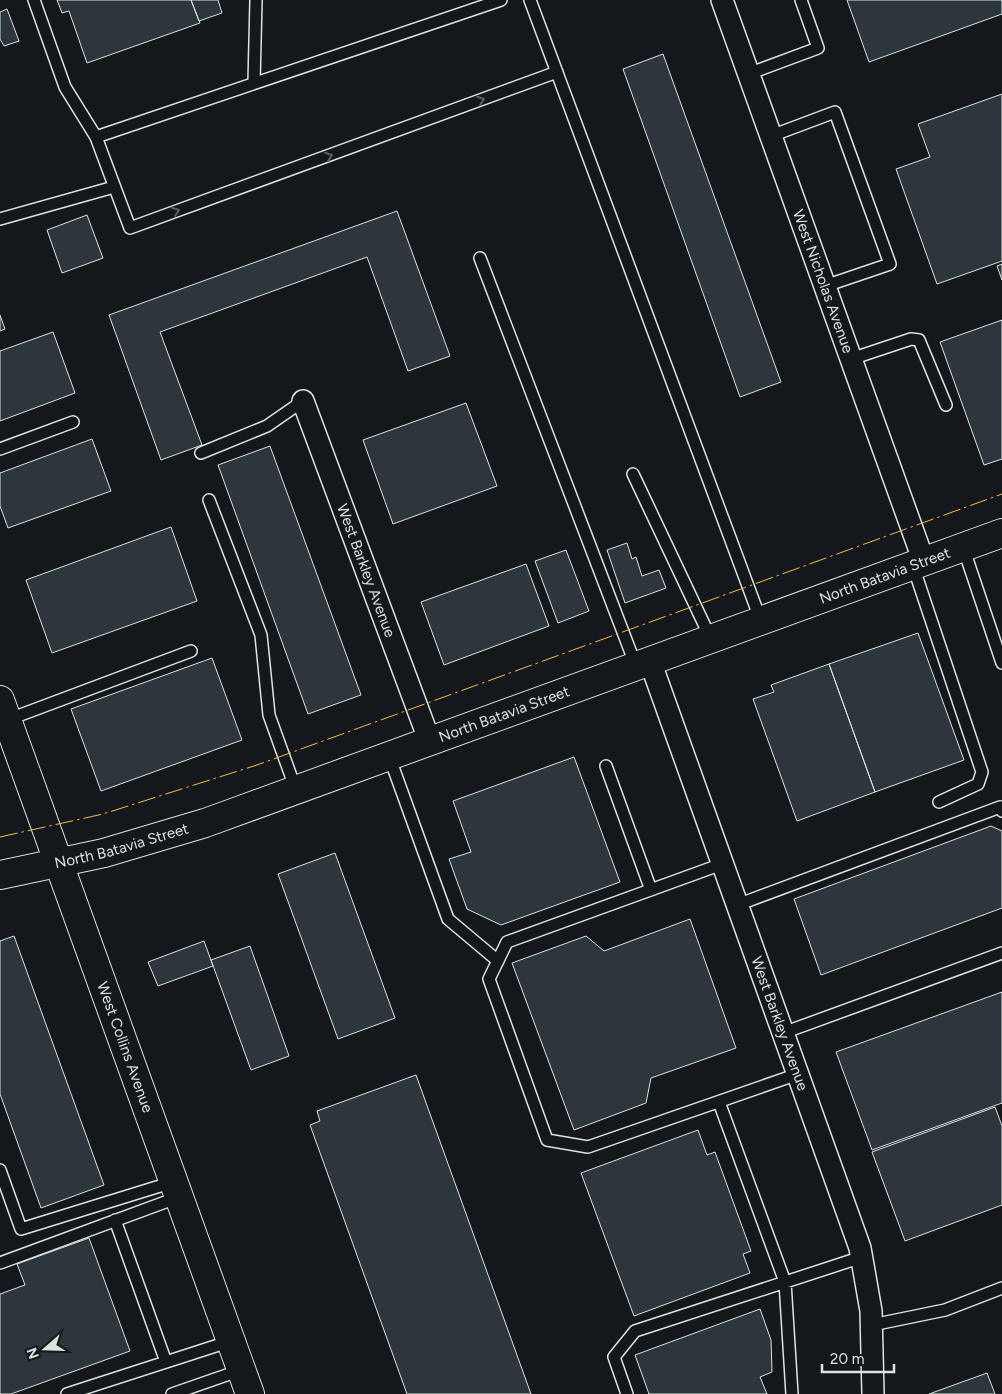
<svg xmlns="http://www.w3.org/2000/svg" width="1002" height="1394" viewBox="0 0 1002 1394" font-family="Figtree,sans-serif">
<style>
.building{fill:#2c363c;stroke:#d8e6dc}
.lines{fill:none;stroke-linecap:round;stroke-linejoin:round}
.service-casing{stroke:#d8e6dc;stroke-width:14}
.minor-casing{stroke:#d8e6dc;stroke-width:24}
.tertiary-casing{stroke:#d8e6dc;stroke-width:30}
.service{stroke:#14181c;stroke-width:11}
.minor{stroke:#14181c;stroke-width:21}
.tertiary{stroke:#14181c;stroke-width:28}
.power{stroke:#ffb74d;stroke-width:1;stroke-dasharray:18 4 2.5 4;stroke-linecap:butt}
.oneway{stroke:#59605f}
.labels{text-anchor:middle;stroke-width:4;stroke-linejoin:round;paint-order:stroke}
.street-label{font-size:15px;fill:#d8e6dc;stroke:#14181c}
</style>
<rect width="100%" height="100%" fill="#14181c"/>
<!-- building -->
<path class="building" d="M57 0H191L200 23 87 63 69 11 62 13Z
M191 0H218L222 13 199 21Z
M847 0H1002V14L869 62Z
M7 9 19 41 4 46 0 39V12Z
M663 54 781 382 740 397 623 69Z
M1002 94V261L937 284 896 169 930 157 918 124Z
M397 211 450 356 408 371 367 257 160 332 202 445 161 460 109 315Z
M87 215 103 258 62 273 47 230Z
M1002 264V280L997 266Z
M0 315 5 329 0 331Z
M1002 320V459L984 465 940 342Z
M53 332 75 393 0 421V351Z
M466 403 497 486 393 524 363 440Z
M92 439 111 491 8 528 0 506V473Z
M270 446 361 695 308 714 218 465Z
M171 527 197 601 52 653 26 580Z
M627 543 632 559 636 557 642 576 659 570 666 588 625 603 607 550Z
M566 550 589 611 558 623 535 561Z
M526 564 549 626 444 665 421 602Z
M918 633 964 760 875 792 829 664Z
M212 658 242 740 101 791 71 709Z
M829 664 875 792 797 821 753 699 774 692 771 685Z
M574 757 620 882 501 925 467 909 449 859 471 852 453 801Z
M991 826 1002 831V908L821 975 794 899Z
M335 853 395 1018 338 1039 278 874Z
M690 919 736 1048 651 1078 646 1103 574 1130 512 963 586 936 604 951Z
M14 936 104 1185 41 1208 0 1094V941Z
M204 941 213 966 158 986 148 962Z
M250 946 289 1056 251 1070 211 960Z
M1002 992V1103L872 1150 836 1052Z
M416 1075 531 1394H407L310 1125 320 1121 317 1111Z
M995 1107 1002 1126V1205L905 1241 872 1152Z
M698 1130 707 1155 715 1152 751 1251 743 1254 750 1273 634 1316 581 1173Z
M89 1238 130 1351 11 1394H0V1294L25 1285 17 1264Z
M760 1309 771 1340 772 1372 760 1377 767 1394H649L635 1355Z
M987 1373 995 1394H929Z"/>
<g class="lines">
<!-- service casing -->
<g class="service-casing">
<path id="service" d="M34 0 65 87 96 137
M501 0 96 137 130 228 557 72
M530 0 761 621
M748 74 818 48 801 0
M254 83 256 0
M771 136 835 112 890 264 825 286
M0 219 114 187
M480 258 636 666
M851 359 911 339 919 340 946 405
M0 449 73 422
M201 453 267 426 303 401
M633 474 711 639
M209 500 261 635 269 715 296 790
M963 547 1002 663
M913 566 982 772 978 784 939 802
M7 720 191 651
M389 756 448 919 498 961
M606 766 651 890
M722 864 507 942 489 979 547 1140 588 1147 798 1074
M737 905 1000 807 1002 811
M783 1033 1002 953
M719 1102 785 1282 792 1394
M0 1170 21 1229 173 1182
M115 1220 166 1362
M0 1263 179 1197
M872 1325 945 1310 1002 1288
M67 1394 231 1341
M172 1394 241 1370
M627 1394 614 1357 635 1331 862 1257"/>
</g>
<!-- minor casing -->
<g class="minor-casing">
<g id="minor">
<path id="s1" d="M722 0 924 562"/>
<path id="s2" d="M303 401 430 742"/>
<path id="s3" d="M650 661 860 1248 871 1311 873 1394"/>
</g>
</g>
<!-- tertiary casing -->
<g class="tertiary-casing">
<g id="tertiary">
<path id="s4" d="M0 700 250 1394"/>
<path id="s5" d="M0 875 104 853 205 823 1002 533"/>
</g>
</g>
<!-- service -->
<use href="#service" class="service"/>
<!-- minor -->
<use href="#minor" class="minor"/>
<!-- tertiary -->
<use href="#tertiary" class="tertiary"/>
<!-- power -->
<path class="power" d="M0 837 103 814 257 765 1002 494"/>
</g>
<!-- one-way arrows -->
<defs><path id="oneway-chevron" d="M-2-3.5L2.5 0L-2 3.5" fill="none" stroke-width="1.6" stroke-linecap="round" stroke-linejoin="round" transform="scale(1.25)"/></defs>
<g class="oneway">
<use href="#oneway-chevron" transform="translate(481 100) rotate(-20)"/>
<use href="#oneway-chevron" transform="translate(329 156) rotate(-20)"/>
<use href="#oneway-chevron" transform="translate(176 211) rotate(-20)"/>
</g>
<g class="labels">
<!-- street labels -->
<g class="street-label">
<text dy="5" stroke="none"><textPath href="#s1" startOffset="299">West Nicholas Avenue</textPath></text>
<text dy="5" stroke="none"><textPath href="#s2" startOffset="181">West Barkley Avenue</textPath></text>
<text dy="5" stroke="none"><textPath href="#s5" startOffset="935">North Batavia Street</textPath></text>
<text dy="5" stroke="none"><textPath href="#s5" startOffset="530">North Batavia Street</textPath></text>
<text dy="5" stroke="none"><textPath href="#s5" startOffset="125">North Batavia Street</textPath></text>
<text dy="5" stroke="none"><textPath href="#s3" startOffset="385">West Barkley Avenue</textPath></text>
<text dy="5" stroke="none"><textPath href="#s4" startOffset="369">West Collins Avenue</textPath></text>
</g>
</g>
<!-- north arrow -->
<g transform="translate(45 1349) rotate(250)" stroke="#14181c" stroke-width="4" paint-order="stroke">
<path d="M0-4L9 19L0 12L-9 19Z" fill="#d8e6dc"/>
<text y="-8" font-size="14" font-weight="bold" text-anchor="middle" fill="#d8e6dc">N</text>
</g>
<!-- scale -->
<path d="M822 1364v8h72v-8" fill="none" stroke="#d8e6dc" stroke-width="2.5"/>
<text x="830" y="1364" font-size="15" fill="#d8e6dc" stroke="#14181c" stroke-width="4" paint-order="stroke">20 m</text>
</svg>
